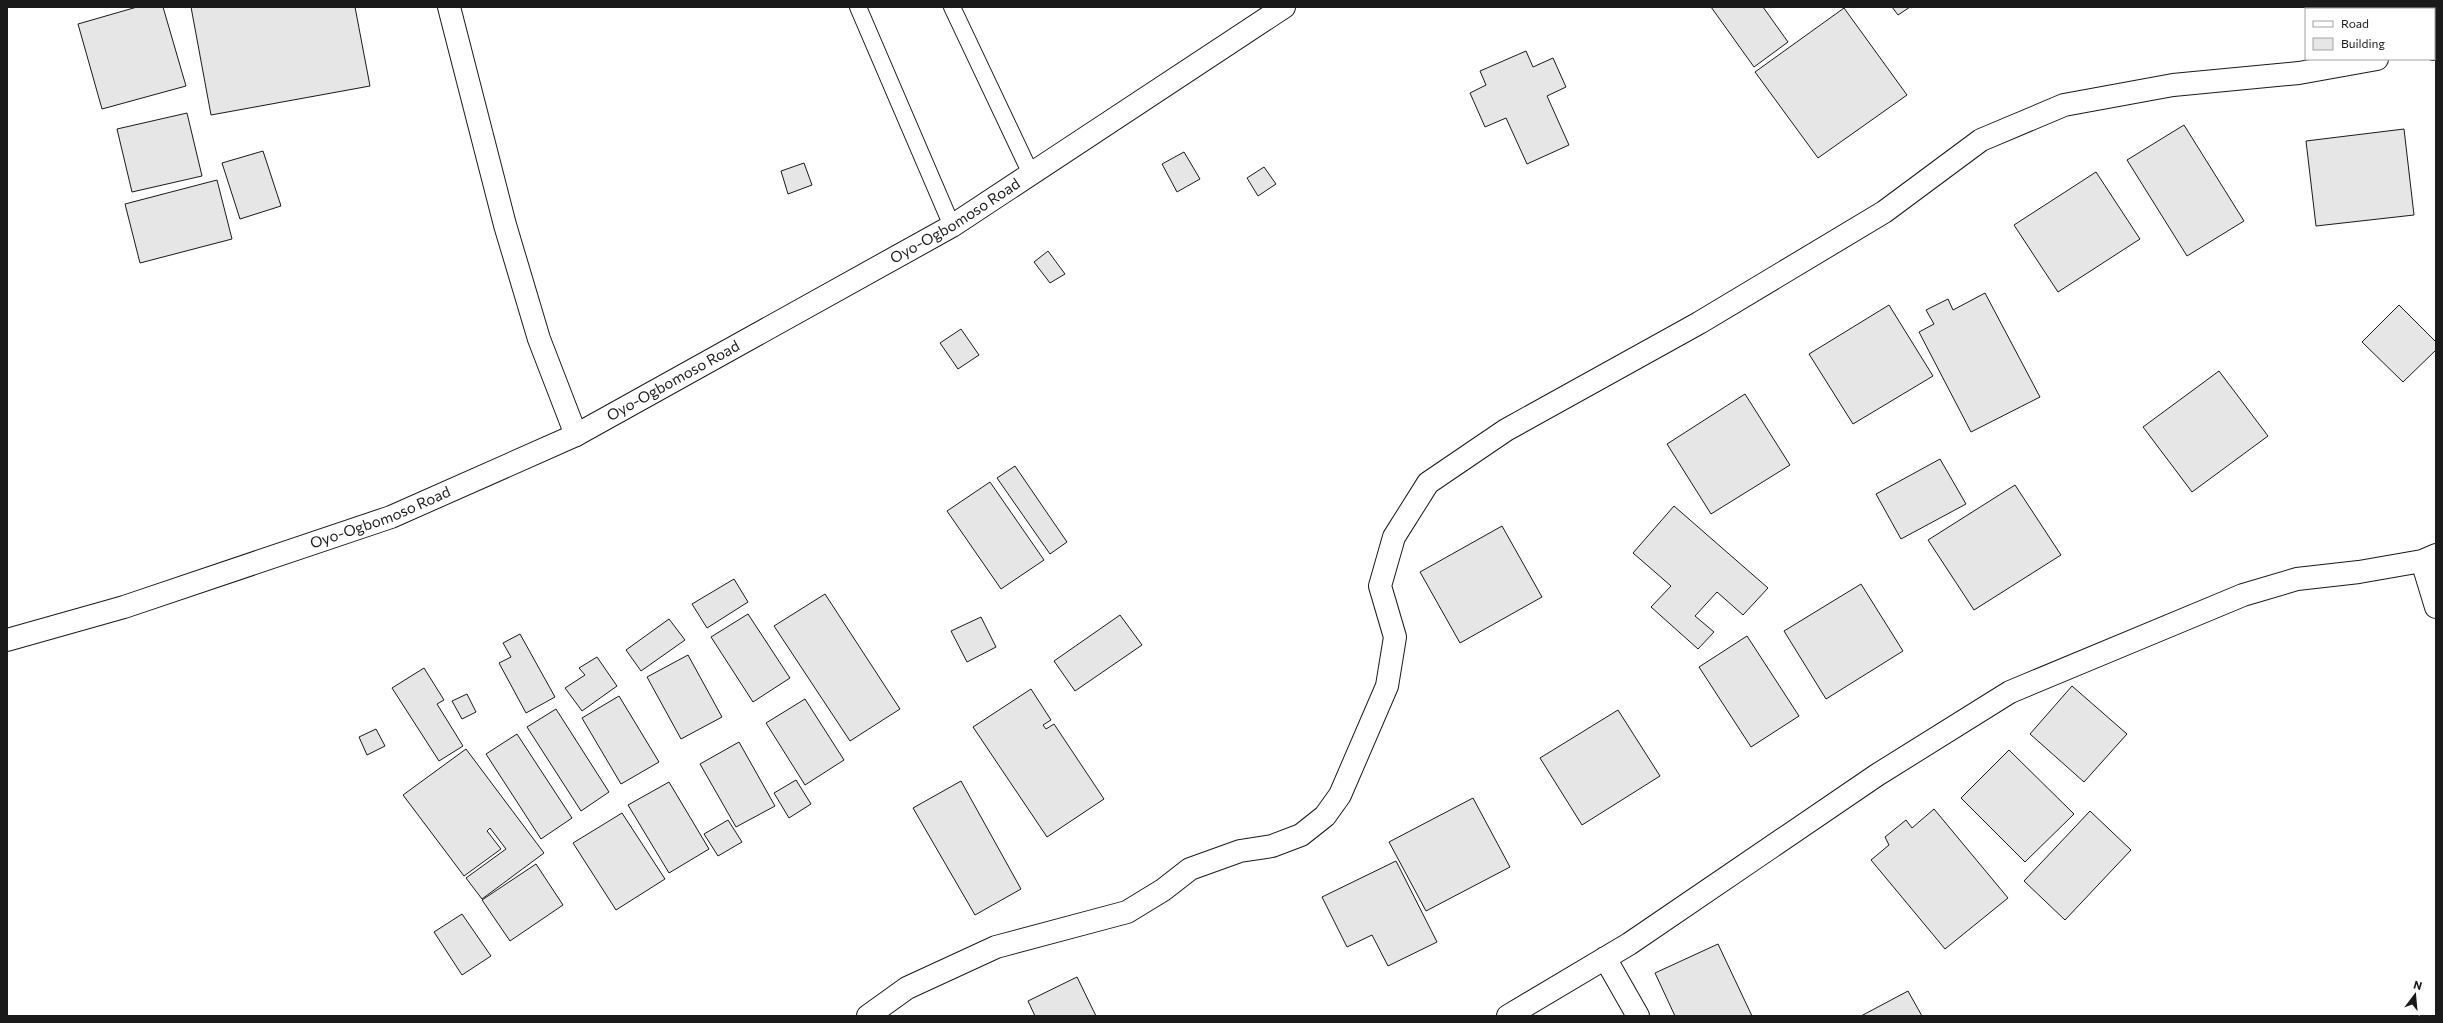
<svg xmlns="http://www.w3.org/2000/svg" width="2443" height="1023" viewBox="0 0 2443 1023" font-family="Commissioner,sans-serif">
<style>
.building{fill:#e6e6e6;stroke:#1a1a1a}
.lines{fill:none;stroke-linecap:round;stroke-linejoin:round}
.lane-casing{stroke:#1a1a1a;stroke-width:18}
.street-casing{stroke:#1a1a1a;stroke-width:24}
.highway-casing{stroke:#1a1a1a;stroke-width:24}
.lane{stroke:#fff;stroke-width:16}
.street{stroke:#fff;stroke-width:22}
.highway{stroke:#fff;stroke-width:22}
.labels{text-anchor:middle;stroke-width:3;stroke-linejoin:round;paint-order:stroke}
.street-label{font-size:15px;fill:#1a1a1a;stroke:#fff}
</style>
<rect width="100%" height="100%" fill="#fff"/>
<!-- building -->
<path class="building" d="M137 7H163L186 86 102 109 78 24Z
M191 7H355L370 86 211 115Z
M1711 7H1763L1788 42 1754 67Z
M1892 7H1910L1898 15Z
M1844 8 1907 95 1818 158 1755 72Z
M1526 51 1533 67 1553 58 1566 87 1547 96 1569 145 1527 164 1506 118 1485 127 1470 93 1486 85 1480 71Z
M187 113 202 176 132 192 117 129Z
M2184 125 2244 221 2187 256 2127 160Z
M2404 129 2414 215 2316 226 2306 141Z
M263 151 281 206 240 219 222 163Z
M1184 152 1200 179 1177 192 1162 164Z
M804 163 812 185 788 194 781 171Z
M1264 167 1276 184 1258 196 1247 178Z
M2096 172 2140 239 2058 292 2014 225Z
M217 180 232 239 140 263 125 204Z
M1048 251 1065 274 1050 283 1034 262Z
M1985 293 2040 397 1971 432 1919 332 1934 324 1926 310 1948 299 1953 310Z
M1889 305 1933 376 1853 424 1809 354Z
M2399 305 2436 342V350L2403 382 2362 342Z
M961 329 979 355 958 369 940 343Z
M2219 371 2268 436 2192 492 2143 427Z
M1745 394 1790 465 1711 514 1667 444Z
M1940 459 1966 504 1901 539 1876 494Z
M1015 466 1067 542 1050 554 997 478Z
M990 482 1044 560 1001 589 947 511Z
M2015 485 2061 555 1974 610 1928 540Z
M1674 506 1768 588 1743 615 1717 592 1695 616 1714 632 1698 649 1651 607 1671 586 1633 553Z
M1502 526 1542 597 1460 643 1420 572Z
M734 579 748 602 707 628 692 604Z
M1861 584 1903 651 1826 699 1784 631Z
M825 594 900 709 850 741 774 626Z
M748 614 790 678 753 702 711 637Z
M1120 615 1142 645 1075 691 1054 661Z
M981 617 996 647 967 662 951 631Z
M669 619 685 640 641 671 626 650Z
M520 634 555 697 526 713 499 663 511 657 503 643Z
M1747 636 1799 716 1751 747 1699 667Z
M688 655 722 717 681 739 647 677Z
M597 657 617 686 582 711 565 688 585 675 579 668Z
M424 668 444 700 437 704 463 746 439 761 392 688Z
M2072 686 2127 734 2084 782 2030 734Z
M1031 689 1051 720 1043 725 1046 729 1054 724 1104 799 1047 837 973 727Z
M467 694 476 712 462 719 452 701Z
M619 696 659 762 621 784 582 718Z
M805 699 844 760 805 785 766 723Z
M556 709 609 792 581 811 527 727Z
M1618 710 1660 776 1582 825 1540 758Z
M376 729 385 746 367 755 359 737Z
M517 734 572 818 541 839 486 754Z
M739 742 775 806 736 827 700 764Z
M466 749 544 853 482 899 466 878 506 849 490 828 487 831 501 849 464 876 403 795Z
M2009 750 2074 814 2025 862 1961 798Z
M796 780 811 804 789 818 774 793Z
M961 781 1021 889 975 915 913 808Z
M669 782 709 849 669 873 628 805Z
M1473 798 1510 867 1426 911 1389 842Z
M1934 809 2008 898 1945 949 1871 860 1889 845 1885 837 1906 820 1912 828Z
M2090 811 2131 850 2065 920 2024 881Z
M622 813 665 879 616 910 573 843Z
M728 820 742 842 718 856 704 834Z
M1396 861 1437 942 1388 966 1372 935 1347 947 1322 897Z
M536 864 563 905 510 941 482 900Z
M462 914 491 956 462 975 434 932Z
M1718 944 1752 1016H1675L1655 973Z
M1077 977 1096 1016H1035L1028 1001Z
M1908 991 1922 1016H1861Z"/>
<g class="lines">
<!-- lane casing -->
<g class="lane-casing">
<path id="lane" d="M858 7 952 226
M952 7 1031 174"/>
</g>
<!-- street casing -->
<g class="street-casing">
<path id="street" d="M449 7 505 225 539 339 576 435
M2434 49 2436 48
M2422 561 2436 607
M1605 958 1638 1016
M868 1016 907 988 996 947 1127 912 1163 890 1190 869 1240 851 1272 846 1301 835 1325 816 1340 795 1387 686 1395 637 1380 586 1394 537 1428 483 1506 430 1699 323 1884 212 1981 140 2064 105 2173 85 2299 73 2377 59
M1508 1016 1629 944 1877 775 2010 692 2243 595 2297 579 2359 572 2422 561 2436 555"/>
</g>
<!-- highway casing -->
<g class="highway-casing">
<g id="highway">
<path id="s1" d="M7 640 124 607 391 517 576 435 952 226 1284 7"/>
</g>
</g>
<!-- lane -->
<use href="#lane" class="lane"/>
<!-- street -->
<use href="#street" class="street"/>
<!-- highway -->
<use href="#highway" class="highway"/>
</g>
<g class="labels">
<!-- street labels -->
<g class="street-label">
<text dy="5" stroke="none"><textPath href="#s1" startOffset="1041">Oyo-Ogbomoso Road</textPath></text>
<text dy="5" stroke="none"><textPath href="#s1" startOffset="717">Oyo-Ogbomoso Road</textPath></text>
<text dy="5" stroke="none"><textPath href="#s1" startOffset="393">Oyo-Ogbomoso Road</textPath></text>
</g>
</g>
<!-- border -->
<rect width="2443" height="1023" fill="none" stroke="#1a1a1a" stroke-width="16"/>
<!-- legend -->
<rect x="2305" y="8" width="130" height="52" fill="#ffffff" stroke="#a3a3a3"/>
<rect x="2313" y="21" width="20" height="6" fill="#ffffff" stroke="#a3a3a3"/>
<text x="2341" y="28" font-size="12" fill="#1a1a1a">Road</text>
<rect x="2313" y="38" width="20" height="12" fill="#e6e6e6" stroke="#a3a3a3"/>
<text x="2341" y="48" font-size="12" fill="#1a1a1a">Building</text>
<!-- north arrow -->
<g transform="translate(2415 995) rotate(16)" stroke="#ffffff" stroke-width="3" paint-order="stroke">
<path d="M0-3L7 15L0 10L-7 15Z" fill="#1a1a1a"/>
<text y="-6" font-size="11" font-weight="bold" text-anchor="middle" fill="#1a1a1a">N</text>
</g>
</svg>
